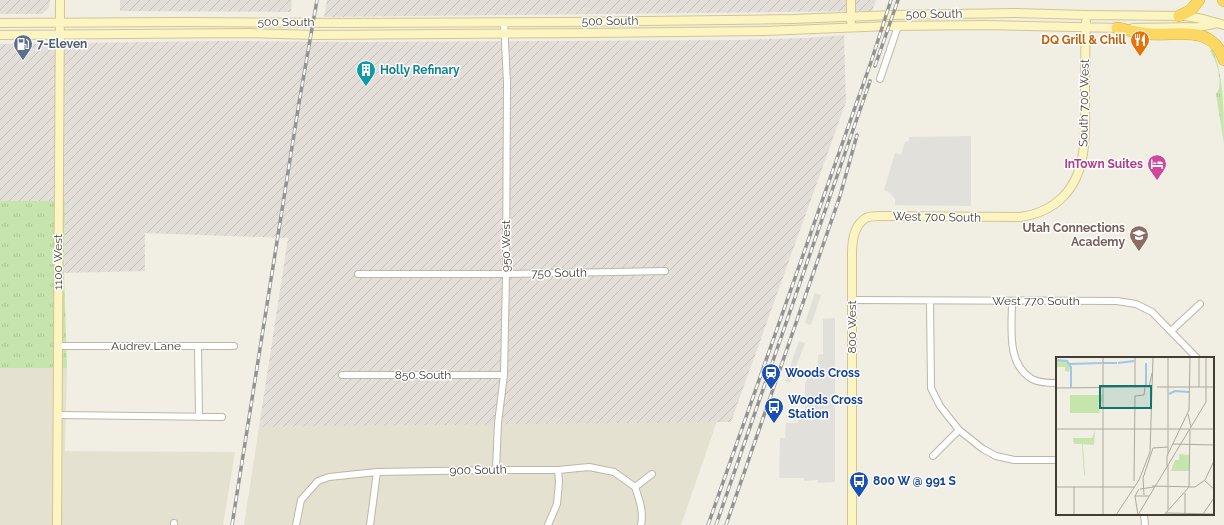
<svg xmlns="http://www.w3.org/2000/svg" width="1224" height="525" viewBox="0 0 1224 525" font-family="Raleway,sans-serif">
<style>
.residential{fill:#e5e1d1}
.industrial{fill:url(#industrial-furrows)}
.grass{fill:url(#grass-tufts)}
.parking{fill:#e2e0db}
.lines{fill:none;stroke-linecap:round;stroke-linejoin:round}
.street-casing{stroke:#bcb7a6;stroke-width:8}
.secondary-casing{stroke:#d1c693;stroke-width:10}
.highway-casing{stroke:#daad34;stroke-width:12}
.street{stroke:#fff;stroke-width:6}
.secondary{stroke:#fdf5c1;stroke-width:8}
.highway{stroke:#fbd864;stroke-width:11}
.rail-casing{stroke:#939393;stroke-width:3.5}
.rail{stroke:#fff;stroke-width:2;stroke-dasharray:6;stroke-linecap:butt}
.labels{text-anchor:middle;stroke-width:3;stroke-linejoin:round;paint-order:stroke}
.street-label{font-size:12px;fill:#433e33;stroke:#fff}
.food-label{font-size:12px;font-weight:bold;fill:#c56008;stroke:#fff;text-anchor:end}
.service-label{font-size:12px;font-weight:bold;fill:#4e5e75;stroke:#fff;text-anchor:start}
.culture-label{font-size:12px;font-weight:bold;fill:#0d838f;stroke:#fff;text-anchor:start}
.hotel-label{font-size:12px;font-weight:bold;fill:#b23c85;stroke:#fff;text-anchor:end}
.education-label{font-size:12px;font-weight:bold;fill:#785e54;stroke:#fff;text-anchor:end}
.transit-label{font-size:12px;font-weight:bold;fill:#164399;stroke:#fff;text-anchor:start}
.inset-river{fill:none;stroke:#9fc6ee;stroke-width:2}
.inset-road{fill:none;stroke:#aba89d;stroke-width:1}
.view{fill:#0f766e;fill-opacity:0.15;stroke:#0f766e;stroke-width:2}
.inset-edge{fill:none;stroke:#433e33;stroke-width:2}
</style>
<defs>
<pattern id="industrial-furrows" width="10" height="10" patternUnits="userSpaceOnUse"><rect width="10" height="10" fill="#e3dfd8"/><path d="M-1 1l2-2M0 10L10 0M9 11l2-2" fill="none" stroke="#c4c0ba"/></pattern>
<pattern id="grass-tufts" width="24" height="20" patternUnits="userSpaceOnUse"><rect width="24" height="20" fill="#c6e5ac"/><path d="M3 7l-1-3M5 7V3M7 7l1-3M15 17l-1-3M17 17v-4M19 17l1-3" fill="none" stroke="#abc694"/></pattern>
</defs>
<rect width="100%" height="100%" fill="#f1eee3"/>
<!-- residential -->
<path class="residential" d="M0 368H67L65 451 235 452 223 525H0Z
M717 421 681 525H244L259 427Z"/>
<!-- industrial -->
<path class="industrial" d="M0 0H50L49 8 42 14H0Z
M120 0H292L291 12 120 11Z
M327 0H876L872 11 324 17Z
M844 35 846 102 731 422 259 427 288 238 145 233V271L64 273 65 201H0V44L224 41 354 42 738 40 807 38Z"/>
<!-- grass -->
<path class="grass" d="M1212 49C1224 71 1224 117 1224 144L1216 94C1224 86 1217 60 1210 51Z
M0 201H65L64 273 67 368H0Z"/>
<!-- parking -->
<path class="parking" d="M971 136V206L895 205V199L890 193 884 190 895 153 901 155 905 142 909 141V137Z
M815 293 821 295 811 325 805 323Z
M835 318V482L818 483V480L804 481V478H779L780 438H785L786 423H798V410H805V384L812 369H818V355L823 354V319Z
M799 341 805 343 790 383 785 381Z"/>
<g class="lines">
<!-- street casing -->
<g class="street-casing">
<path id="street" d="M880 79 898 26
M358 274H506L665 271
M852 300 1117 301 1136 304 1152 312 1197 358
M930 301 931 388 940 406 959 430 983 449 996 456 1014 460H1057
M1012 301C1012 327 1006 364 1032 379 1039 383 1050 383 1057 383
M1171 331 1200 304
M58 346H234
M198 346 199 417
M342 375H504
M58 415 222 417
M933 456 959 430
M496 470 498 423 504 375 506 274 507 83 504 22
M635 487C639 499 644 511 641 525
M635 487 652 474
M1144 514 1145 525
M174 525V523
M296 525 301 500 318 481 329 477 377 472 496 470H558L589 467 614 472 635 487
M370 525 377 472
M548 525 557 504 559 482 558 470"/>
</g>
<!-- secondary casing -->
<g class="secondary-casing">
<path id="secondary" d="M851 0V21
M0 23 186 22 348 23 569 22 793 19 893 15 1014 13 1086 15 1184 16 1203 19 1224 25
M1133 28 1199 27 1218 23
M0 35 248 33 315 35 589 33 765 31 889 26 985 25 1122 28
M57 525 60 0
M852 525V253C852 240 854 225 866 218 870 216 876 216 879 216L1020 217C1056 212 1078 189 1083 153 1086 137 1085 121 1085 105 1085 77 1085 50 1086 22"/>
</g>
<!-- highway casing -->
<g class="highway-casing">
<path id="highway" d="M1223 0 1224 1
M1179 16 1191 10 1199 0
M1117 28C1128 30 1140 33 1151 34 1179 36 1212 24 1224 60"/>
</g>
<!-- street -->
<use href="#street" class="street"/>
<!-- secondary -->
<use href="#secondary" class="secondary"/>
<!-- highway -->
<use href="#highway" class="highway"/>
<!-- rail casing -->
<g class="rail-casing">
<path id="rail" d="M875 66 898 0
M232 525 299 103 317 0
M708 525 871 62 891 0
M716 525 870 81
M726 525 840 196 857 135"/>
</g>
<!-- rail -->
<use href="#rail" class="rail"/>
</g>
<!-- icons -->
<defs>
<g id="restaurant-pin" transform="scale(1)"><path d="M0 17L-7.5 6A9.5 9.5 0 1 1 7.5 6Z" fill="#e8710a" stroke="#fff"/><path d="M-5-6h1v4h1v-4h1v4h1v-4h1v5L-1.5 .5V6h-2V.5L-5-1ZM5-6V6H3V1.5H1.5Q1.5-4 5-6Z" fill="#fff"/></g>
<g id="fuel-pin" transform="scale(1)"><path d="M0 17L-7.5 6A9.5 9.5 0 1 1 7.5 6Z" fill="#5c6f8a" stroke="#fff"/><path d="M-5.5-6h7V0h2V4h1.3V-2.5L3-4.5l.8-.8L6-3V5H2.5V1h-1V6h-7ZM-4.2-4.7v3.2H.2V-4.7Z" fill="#fff"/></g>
<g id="building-pin" transform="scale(1)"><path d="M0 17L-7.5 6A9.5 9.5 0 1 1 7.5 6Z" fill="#0f9aa8" stroke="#fff"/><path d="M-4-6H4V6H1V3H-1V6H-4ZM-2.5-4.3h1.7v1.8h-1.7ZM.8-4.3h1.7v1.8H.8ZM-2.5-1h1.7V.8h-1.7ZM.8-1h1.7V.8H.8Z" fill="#fff"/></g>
<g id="hotel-pin" transform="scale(1)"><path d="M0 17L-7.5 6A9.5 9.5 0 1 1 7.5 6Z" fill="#d1479c" stroke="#fff"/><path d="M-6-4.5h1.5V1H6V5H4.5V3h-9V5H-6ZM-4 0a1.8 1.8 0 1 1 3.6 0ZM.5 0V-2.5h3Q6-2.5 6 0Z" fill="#fff"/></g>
<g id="school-pin" transform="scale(1)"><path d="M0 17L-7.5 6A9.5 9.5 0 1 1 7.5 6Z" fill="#8d6e63" stroke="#fff"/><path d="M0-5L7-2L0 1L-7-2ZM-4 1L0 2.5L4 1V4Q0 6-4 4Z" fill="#fff"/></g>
<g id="station-pin" transform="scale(1)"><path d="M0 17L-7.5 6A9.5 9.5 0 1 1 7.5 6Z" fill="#1a4fb4" stroke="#fff"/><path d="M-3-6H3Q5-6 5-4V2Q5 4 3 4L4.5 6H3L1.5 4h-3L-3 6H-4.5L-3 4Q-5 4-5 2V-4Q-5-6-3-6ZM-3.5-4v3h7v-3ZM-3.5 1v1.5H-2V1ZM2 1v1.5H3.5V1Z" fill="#fff"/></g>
<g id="bus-pin" transform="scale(1)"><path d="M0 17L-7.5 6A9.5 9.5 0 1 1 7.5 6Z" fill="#1a4fb4" stroke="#fff"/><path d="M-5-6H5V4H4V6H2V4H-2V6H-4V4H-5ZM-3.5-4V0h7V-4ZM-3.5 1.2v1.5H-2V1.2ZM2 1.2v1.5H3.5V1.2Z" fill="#fff"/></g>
</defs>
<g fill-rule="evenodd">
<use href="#restaurant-pin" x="1140" y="40"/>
<use href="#fuel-pin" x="23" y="44"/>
<use href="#building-pin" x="366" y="70"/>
<use href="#hotel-pin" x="1157" y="164"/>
<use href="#school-pin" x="1139" y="235"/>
<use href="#station-pin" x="771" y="373"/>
<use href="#bus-pin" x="774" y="407"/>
<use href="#bus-pin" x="859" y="481"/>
</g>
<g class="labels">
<!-- street labels -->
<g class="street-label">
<text transform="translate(934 14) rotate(-1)" y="4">500 South</text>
<text transform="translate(610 21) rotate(-1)" y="4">500 South</text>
<text x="286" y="26">500 South</text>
<text transform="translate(1084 103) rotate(-89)" y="4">South 700 West</text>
<text transform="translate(937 217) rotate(1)" y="4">West 700 South</text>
<text transform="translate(506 246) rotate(-90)" y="4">950 West</text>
<text transform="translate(58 262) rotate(-90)" y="4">1100 West</text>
<text transform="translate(559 273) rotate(-1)" y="4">750 South</text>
<text x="1036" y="305">West 770 South</text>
<text transform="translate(852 327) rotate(-90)" y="4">800 West</text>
<text x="146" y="350">Audrev Lane</text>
<text x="423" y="379">850 South</text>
<text transform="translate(478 470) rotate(-1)" y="4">900 South</text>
</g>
<!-- food labels -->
<g class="food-label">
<text x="1126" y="44">DQ Grill &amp; Chill</text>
</g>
<!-- service labels -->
<g class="service-label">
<text x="37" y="48">7-Eleven</text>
</g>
<!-- culture labels -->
<g class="culture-label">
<text x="380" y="74">Holly Refinary</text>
</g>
<!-- hotel labels -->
<g class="hotel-label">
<text x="1143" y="168">InTown Suites</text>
</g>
<!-- education labels -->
<g class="education-label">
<text x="1125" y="232">Utah Connections<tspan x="1125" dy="14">Academy</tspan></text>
</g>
<!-- transit labels -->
<g class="transit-label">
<text x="785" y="377">Woods Cross</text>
<text x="788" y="404">Woods Cross<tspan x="788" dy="14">Station</tspan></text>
<text x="873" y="485">800 W @ 991 S</text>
</g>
</g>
<!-- overview -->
<g transform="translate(1056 357)">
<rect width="158" height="158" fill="#f1eee3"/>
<path d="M0 3 11 5 14 10 13 15 9 14V10H0ZM14 38H47V45H42L44 56H14Z" fill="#c6e5ac"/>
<path d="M123 97 133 98V114H115L119 103H123Z" fill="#c6e5ac"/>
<path d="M39 73 38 88 27 87 29 118 28 119 26 87H18L17 81H36Z" fill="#c6e5ac"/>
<path class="inset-river" d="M0 3 11 4 15 10V30M47 6H61M62 6 78 4M13 7 46 6M90 28V6M113 37 119 34 133 35"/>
<path class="inset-road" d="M79 0V31M93 30 96 16M101 30H158M143 30V0M0 31 95 30M132 57 135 70M0 72H133M134 72H158M117 87 158 88M112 97V0M111 109V99L133 53 134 0M78 124 79 39 88 38 89 30M149 124 158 132M96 129 139 130 149 123 158 104M0 130H79M133 130 134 73M84 132 98 130M88 138 87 121 97 91 112 90M79 139H93M112 153V108L150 45V0M110 156 158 157M129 157V136M147 157 158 141M18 158V130M47 158V0M60 158 83 123 94 95 97 0M82 158 79 139 83 132M82 158 112 108M108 158 133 130"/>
<path class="view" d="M44 29H95V51H44Z"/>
<rect width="158" height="158" class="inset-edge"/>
</g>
</svg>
